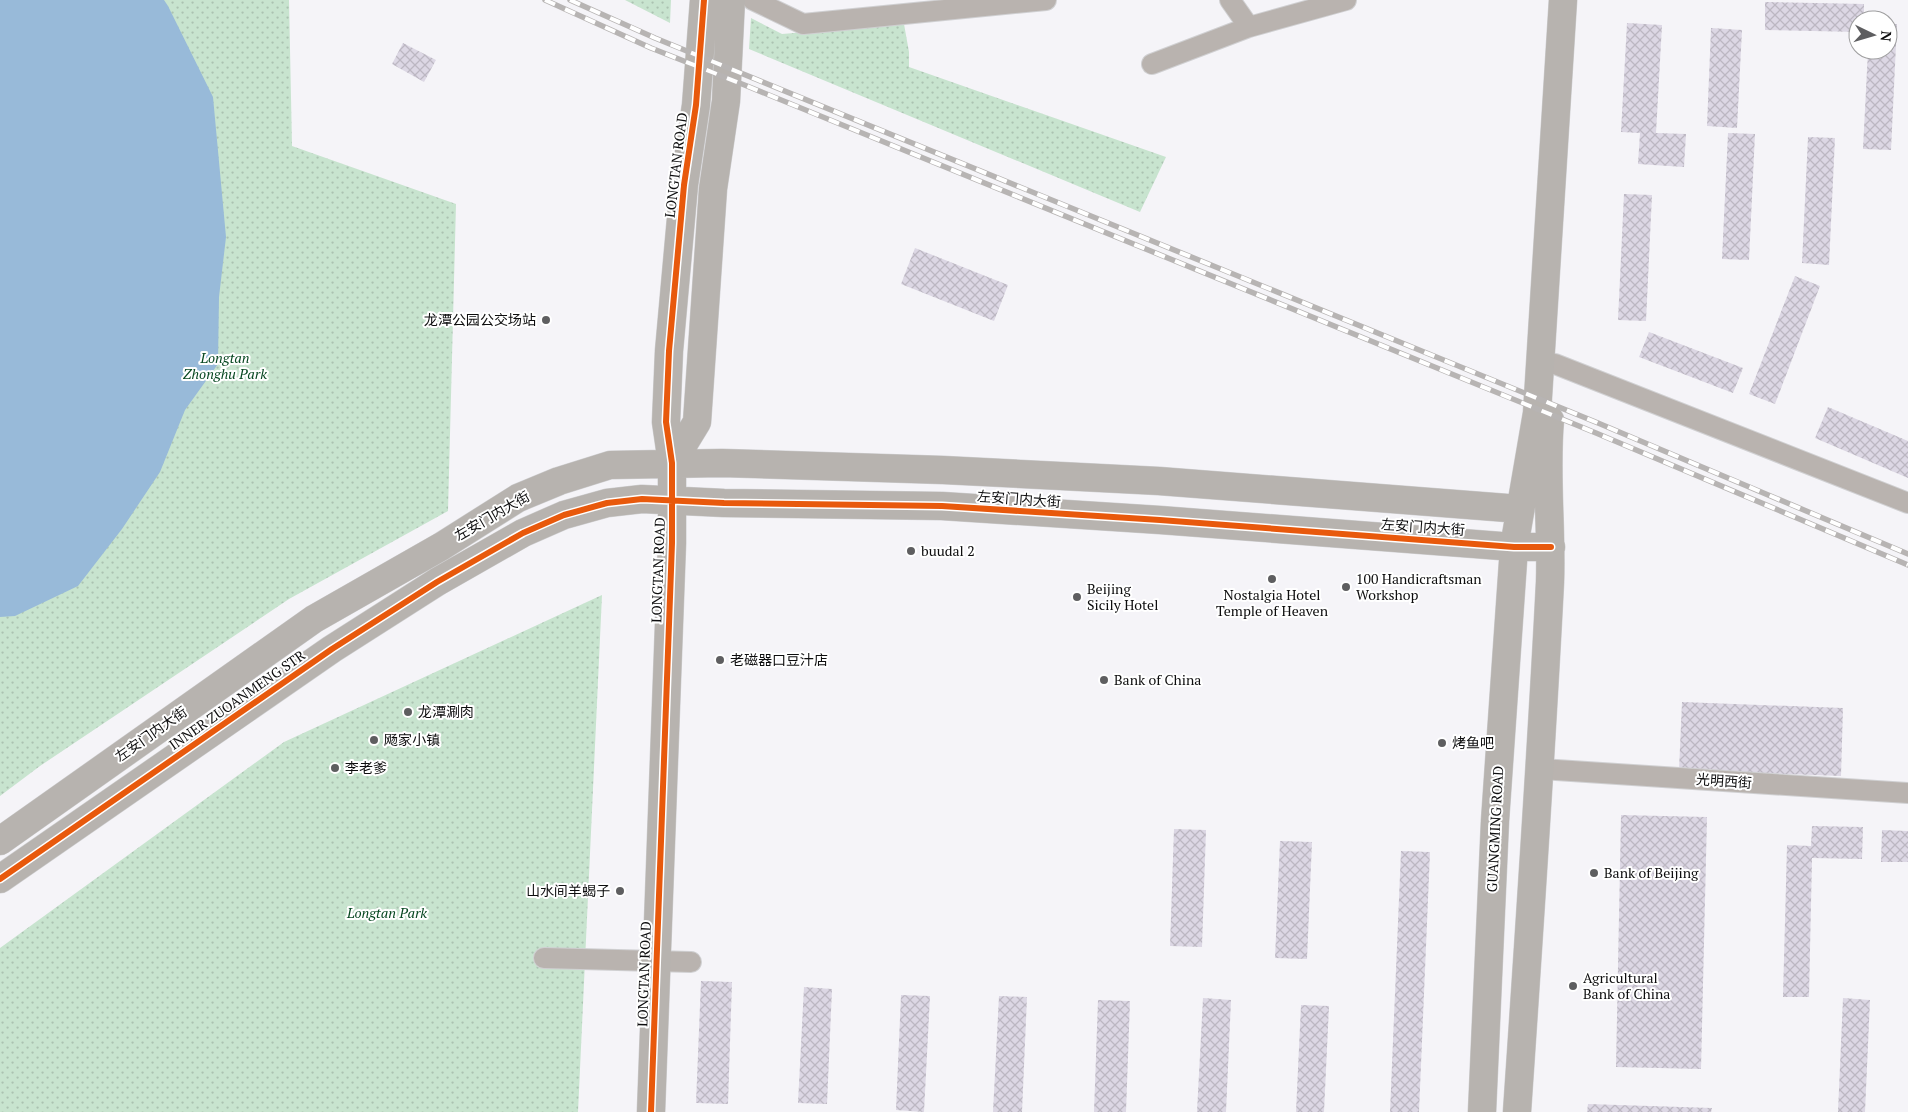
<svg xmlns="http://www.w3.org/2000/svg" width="1908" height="1112" viewBox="0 0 1908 1112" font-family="'PT Serif','Noto Sans SC',serif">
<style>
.park{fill:url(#park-dots)}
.water{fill:#98bad9}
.building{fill:url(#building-cross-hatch)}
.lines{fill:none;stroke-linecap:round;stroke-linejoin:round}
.street-casing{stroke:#d0d0d2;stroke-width:22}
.secondary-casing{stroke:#d0d0d2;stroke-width:29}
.street{stroke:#b9b3af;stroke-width:20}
.secondary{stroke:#b7b3af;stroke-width:28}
.rail-casing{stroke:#b7b4b3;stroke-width:5.5}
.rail{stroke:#fff;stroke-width:4;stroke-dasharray:11;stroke-linecap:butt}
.cycleway-casing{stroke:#fff;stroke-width:9}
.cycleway{stroke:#e8590c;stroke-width:6}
.poi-dot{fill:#5e5e60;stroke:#fff;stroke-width:2}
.labels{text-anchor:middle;stroke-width:4;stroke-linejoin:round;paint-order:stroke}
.street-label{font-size:14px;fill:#0d0d0e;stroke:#fff}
.poi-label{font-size:14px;fill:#0d0d0e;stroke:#fff;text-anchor:start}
.park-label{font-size:14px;font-style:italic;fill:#064720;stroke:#fff}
</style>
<defs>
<pattern id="park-dots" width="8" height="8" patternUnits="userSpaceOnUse" patternTransform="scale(1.25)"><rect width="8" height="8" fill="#c8e4cf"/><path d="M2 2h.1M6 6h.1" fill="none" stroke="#abc2b1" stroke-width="1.8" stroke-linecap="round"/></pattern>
<pattern id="building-cross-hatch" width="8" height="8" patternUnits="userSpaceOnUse" patternTransform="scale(1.25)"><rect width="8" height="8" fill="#dcd7e4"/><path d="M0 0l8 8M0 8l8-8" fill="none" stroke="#bcb7c2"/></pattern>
</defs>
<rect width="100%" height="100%" fill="#f5f4f8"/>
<!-- park -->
<path class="park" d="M0 0H289L292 146 456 204 448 511 289 599 40 766 0 796Z
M625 0H671L670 23Z
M751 18 782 34 904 24 909 52V67L1166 157 1140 212 749 49Z
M602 595 578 1112H0V948L284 742Z"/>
<!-- water -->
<path class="water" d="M0 0H164L168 6 213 97 226 237 219 297 218 364 185 410 160 472 122 529 78 586 15 616 0 617Z"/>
<!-- building -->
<path class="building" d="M1765 2 1864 4V20H1858V32L1765 30Z
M1627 23 1662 25 1656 133 1686 134 1684 167 1638 164 1640 133 1621 132Z
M1888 24H1897L1891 150 1863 149 1868 50H1888Z
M1711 28 1742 30 1737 128 1707 126Z
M403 43 436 60 424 82 392 64Z
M1728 133 1755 134 1749 260 1722 259Z
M1808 137 1835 138 1829 265 1802 263Z
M1624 194 1652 195 1646 321 1618 320Z
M915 248 1008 285 994 321 901 284Z
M1795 276 1820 286 1775 404 1749 394Z
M1649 332 1743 368 1733 393 1639 357Z
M1828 407 1908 441V478L1815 438Z
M1682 702 1843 708 1841 776 1679 770Z
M1621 815 1707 817 1701 1069 1616 1067Z
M1812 826 1863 827 1862 859 1812 858 1809 997H1783L1787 845 1811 846Z
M1174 829 1206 830 1202 947 1170 946Z
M1882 830 1908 831V862H1881Z
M1280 841 1312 842 1307 959 1275 958Z
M1401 851 1430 852 1419 1112H1390Z
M701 981 732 982 728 1104 696 1103Z
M804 987 832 989 827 1104 798 1103Z
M901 995 930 996 924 1112 896 1110Z
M999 996 1027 997 1022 1112H993Z
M1203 998 1231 1000 1226 1112H1197Z
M1843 998 1870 1000 1865 1112H1838Z
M1098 1000 1130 1001 1126 1112H1094Z
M1301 1005 1329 1006 1324 1112H1296Z
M1588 1104 1712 1108 1711 1112H1587Z"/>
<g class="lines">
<!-- street casing -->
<g class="street-casing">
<path id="street" d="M753 0 803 24 1046 0
M1230 0 1249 27
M1152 64 1249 27 1346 0
M1555 364 1908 503
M1541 769 1908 793
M544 958 691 962"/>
</g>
<!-- secondary casing -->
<g class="secondary-casing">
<path id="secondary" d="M672 463 697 422 713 189 726 101 731 0
M0 841 314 619 442 546 518 498 559 481 610 465 722 463 943 470 1159 481 1520 509
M0 879 332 649 437 582 523 533 564 515 607 503 642 499 724 503 942 506 1160 520 1514 547H1551
M651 1112 672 543V463L666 422 669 351 684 185 696 105 704 0
M1482 1112 1495 821 1514 547 1537 413 1563 0
M1517 1112C1529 936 1541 759 1550 582 1552 528 1545 474 1550 420"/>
</g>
<!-- street -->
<use href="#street" class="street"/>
<!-- secondary -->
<use href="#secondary" class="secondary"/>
<!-- rail casing -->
<g class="rail-casing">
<path id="rail" d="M545 0 651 48 747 86 1596 433 1908 565
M570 0 655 38 1598 423 1908 554"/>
</g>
<!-- rail -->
<use href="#rail" class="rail"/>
<!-- cycleway casing -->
<g class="cycleway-casing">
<path id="cycleway" d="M0 879 332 649 437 582 523 533 564 515 607 503 642 499 724 503 942 506 1160 520 1514 547H1551
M651 1112 672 543V463L666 422 669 351 684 185 696 105 704 0"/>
</g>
<!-- cycleway -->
<use href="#cycleway" class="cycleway"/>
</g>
<!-- markers -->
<g class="poi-dot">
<circle cx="546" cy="320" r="5"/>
<circle cx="911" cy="551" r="5"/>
<circle cx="1272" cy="579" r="5"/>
<circle cx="1346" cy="587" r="5"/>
<circle cx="1077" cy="597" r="5"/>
<circle cx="720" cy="660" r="5"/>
<circle cx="1104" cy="680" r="5"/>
<circle cx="408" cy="712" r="5"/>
<circle cx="374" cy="740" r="5"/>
<circle cx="1442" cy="743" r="5"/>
<circle cx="335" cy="768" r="5"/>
<circle cx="1594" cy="873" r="5"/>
<circle cx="620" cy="891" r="5"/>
<circle cx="1573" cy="986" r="5"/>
</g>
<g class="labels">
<!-- street labels -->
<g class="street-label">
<text transform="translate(676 165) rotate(-83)" y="5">LONGTAN ROAD</text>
<text transform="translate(1019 499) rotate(4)" y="5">左安门内大街</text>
<text transform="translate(492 516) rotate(-30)" y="5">左安门内大街</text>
<text transform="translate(1423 527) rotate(4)" y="5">左安门内大街</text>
<text transform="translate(658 570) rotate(-88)" y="5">LONGTAN ROAD</text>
<text transform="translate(237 700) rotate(-35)" y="5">INNER ZUOANMENG STR</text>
<text transform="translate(151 734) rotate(-35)" y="5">左安门内大街</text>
<text transform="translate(1724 781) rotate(4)" y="5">光明西街</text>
<text transform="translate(1495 829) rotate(-87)" y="5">GUANGMING ROAD</text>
<text transform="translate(644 974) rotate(-88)" y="5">LONGTAN ROAD</text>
</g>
<!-- poi labels -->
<g class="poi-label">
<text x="536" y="325" text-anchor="end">龙潭公园公交场站</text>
<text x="921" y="556">buudal 2</text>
<text x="1356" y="584">100 Handicraftsman<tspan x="1356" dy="16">Workshop</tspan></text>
<text x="1087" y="594">Beijing<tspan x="1087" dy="16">Sicily Hotel</tspan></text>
<text x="1272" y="600" text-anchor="middle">Nostalgia Hotel<tspan x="1272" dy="16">Temple of Heaven</tspan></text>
<text x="730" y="665">老磁器口豆汁店</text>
<text x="1114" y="685">Bank of China</text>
<text x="418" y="717">龙潭涮肉</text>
<text x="384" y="745">飏家小镇</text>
<text x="1452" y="748">烤鱼吧</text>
<text x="345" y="773">李老爹</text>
<text x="1604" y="878">Bank of Beijing</text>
<text x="610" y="896" text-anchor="end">山水间羊蝎子</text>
<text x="1583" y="983">Agricultural<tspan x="1583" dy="16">Bank of China</tspan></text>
</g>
<!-- park labels -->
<g class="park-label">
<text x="225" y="363">Longtan<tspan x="225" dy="16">Zhonghu Park</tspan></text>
<text x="387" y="918">Longtan Park</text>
</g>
</g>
<!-- north arrow -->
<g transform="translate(1873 35) rotate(95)"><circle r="24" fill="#ffffff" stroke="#9e9e9f"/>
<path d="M0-4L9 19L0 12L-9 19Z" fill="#5e5e60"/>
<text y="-8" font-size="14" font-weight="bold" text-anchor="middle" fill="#0d0d0e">N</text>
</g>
</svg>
